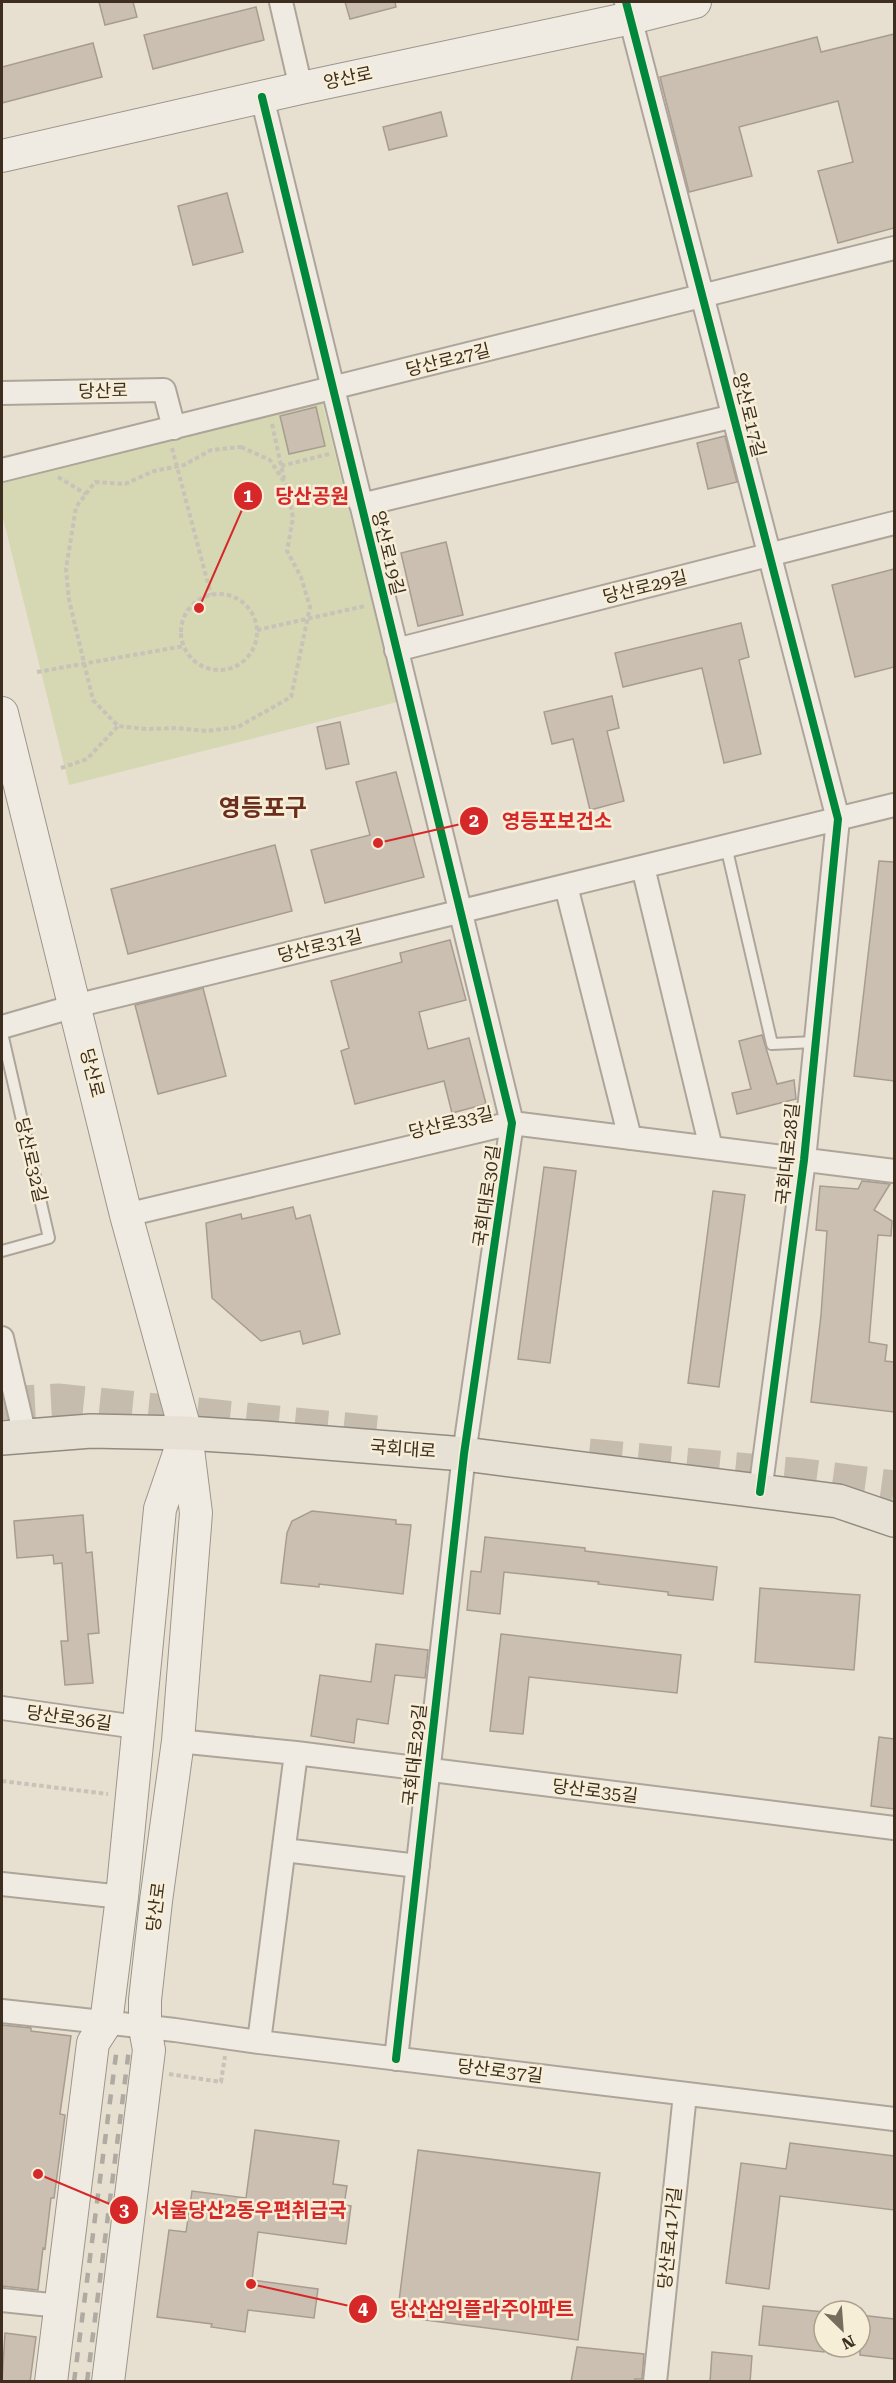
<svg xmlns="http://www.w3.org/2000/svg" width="896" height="2383" viewBox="0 0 896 2383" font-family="'Roboto Serif','Noto Sans KR',serif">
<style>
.green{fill:#d6d7b3}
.building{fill:#cbbfb2;stroke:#a89c90;stroke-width:1.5}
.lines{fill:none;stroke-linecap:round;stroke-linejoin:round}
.highway-tunnel{stroke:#c5bcae;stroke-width:33;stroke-dasharray:33 16;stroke-linecap:butt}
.lane-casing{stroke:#ada599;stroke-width:14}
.street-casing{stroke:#ada599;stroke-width:26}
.secondary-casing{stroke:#9c958a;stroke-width:34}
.primary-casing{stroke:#928b80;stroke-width:36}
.path{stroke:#c8c2b9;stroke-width:4;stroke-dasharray:4.5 3;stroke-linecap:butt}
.lane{stroke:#efebe3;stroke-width:10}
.street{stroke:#efebe3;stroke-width:22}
.secondary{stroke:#efebe3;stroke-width:32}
.primary{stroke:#e6e1d4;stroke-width:33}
.rail{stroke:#afaaa2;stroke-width:4.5;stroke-dasharray:10 10;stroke-linecap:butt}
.cycleway-casing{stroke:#f7eed8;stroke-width:11}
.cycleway{stroke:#00873e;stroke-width:8}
.labels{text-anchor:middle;stroke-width:5;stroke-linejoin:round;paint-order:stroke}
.street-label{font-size:18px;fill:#3d2e20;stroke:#f7eed8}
.district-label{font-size:24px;font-weight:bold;fill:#6b2e1e;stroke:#f7eed8}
.leader{fill:none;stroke:#d62828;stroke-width:2}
.callout-dot{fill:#d62828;stroke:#f7eed8;stroke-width:2}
.mark-label{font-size:18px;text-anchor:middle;font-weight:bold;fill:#fff}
.callout-label{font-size:20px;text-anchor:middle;font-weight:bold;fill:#d62828;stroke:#f7eed8;stroke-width:5;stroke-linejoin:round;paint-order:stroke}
</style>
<rect width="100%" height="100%" fill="#e7e0d1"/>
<!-- green -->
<path class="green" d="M322 402 397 702 69 785 2 514V483Z"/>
<!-- building -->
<path class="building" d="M99 2H133L137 17 105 25Z
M345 2H395L396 7 350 19Z
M256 7 264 40 153 69 144 35Z
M894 34V228L838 243 818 171 853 162 838 101 739 127 752 176 689 192 660 77 817 37 821 52Z
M93 43 102 77 2 103V67Z
M441 112 447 136 389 150 383 127Z
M227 193 243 252 193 265 178 206Z
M316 407 325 446 289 454 280 416Z
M725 436 737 482 708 489 697 443Z
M446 542 463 615 418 626 401 553Z
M894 569V667L855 677 832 585Z
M741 623 749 657 739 660 761 754 724 763 702 668 623 687 615 653Z
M612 696 619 728 607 731 624 801 590 810 573 739 552 744 544 712Z
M340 722 349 764 326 769 317 727Z
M396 772 424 877 325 903 311 850 370 835 356 782Z
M275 845 292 911 128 954 111 889Z
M879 861 894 862V1081L854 1076Z
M450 940 466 1000 419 1012 428 1049 469 1038 486 1104 452 1113 444 1081 355 1104 341 1051 349 1048 331 981 402 962 400 953Z
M203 988 226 1076 158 1094 135 1005Z
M762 1035 777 1084 794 1080 796 1099 737 1114 732 1093 751 1089 739 1041Z
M544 1167 576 1171 550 1363 518 1359Z
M862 1181 890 1184 874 1210 892 1221 891 1236 878 1235 869 1342 887 1345 885 1361 894 1362V1412L811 1402 821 1315 827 1231 816 1230 820 1186 858 1189Z
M713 1191 745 1195 719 1387 688 1383Z
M293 1207 296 1219 310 1215 340 1334 303 1344 300 1331 261 1341 212 1298 206 1223 241 1214 242 1219Z
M312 1511 396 1520V1524L411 1525 403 1594 319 1584V1587L281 1583 287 1533 292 1521Z
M83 1515 86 1553 92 1552 99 1633 88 1634 93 1683 65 1685 61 1641H68L62 1563 54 1564 53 1555 17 1558 14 1521Z
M485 1537 585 1548V1551L717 1567 713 1600 668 1595V1592L598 1584 599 1582 504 1572 500 1614 467 1610 471 1571 481 1572Z
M760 1588 860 1595 854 1670 755 1662Z
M501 1634 681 1655 677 1693 529 1677 523 1734 490 1731Z
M376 1644 428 1650 425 1678 395 1675 388 1724 357 1719 354 1743 311 1736 320 1675 371 1682Z
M879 1737 894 1739V1809L871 1806Z
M2 2025 31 2028V2031L71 2036 60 2114 65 2115 60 2154 54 2198H51L45 2249 43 2248 38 2290 2 2286Z
M255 2130 339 2141 333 2184 347 2186 344 2205 351 2206 346 2244 258 2232 252 2280 318 2289 314 2318 248 2310 245 2332 211 2327 212 2324 157 2317 169 2230 186 2232 192 2191 246 2198Z
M790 2143 894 2156V2210L780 2196 769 2289 726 2283 741 2163 786 2169Z
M418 2150 600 2173 578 2340 410 2318 399 2301Z
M763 2306 824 2312V2352L759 2345Z
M860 2315 894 2319V2359L860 2355Z
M5 2333 36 2337 30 2382H2Z
M577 2347 644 2354 642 2379H635V2382H571Z
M712 2352 752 2356 750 2382H710Z"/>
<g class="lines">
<!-- highway-tunnel -->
<path class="highway-tunnel" d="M2 1403 58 1400 386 1433
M589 1455 804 1475 894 1487"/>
<!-- lane casing -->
<g class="lane-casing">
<path id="lane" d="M726 846 772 1044 815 1042
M2 1033 49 1238 2 1251"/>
</g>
<!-- street casing -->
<g class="street-casing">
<path id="street" d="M281 2 301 88
M626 2 838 819 804 1160 760 1492
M262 97 512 1123 464 1454 396 2059
M2 393 164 390 174 428
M2 470 894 248
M361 505 734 416
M396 650 894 523
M643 867 711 1148
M566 886 630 1138
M2 1027 75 1006 894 805
M126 1215 512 1123 894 1171
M2 1338 25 1436
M2 1708 137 1727
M178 1741 296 1753 894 1828
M284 1850 418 1866
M2 1884 122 1897
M2 2011 175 2030 259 2042 894 2119
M259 2042 296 1753
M2 2300 60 2306
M655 2382 685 2094"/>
</g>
<!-- secondary casing -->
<g class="secondary-casing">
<path id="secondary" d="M2 156 301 88 631 18 695 2
M2 713 126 1215 186 1433 196 1513 178 1741 156 1901 145 2000V2028L149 2050 108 2382
M51 2382 93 2043 106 2023 122 1897 160 1509 184 1439"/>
</g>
<!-- primary casing -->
<g class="primary-casing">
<path id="primary" d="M2 1438 91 1431 186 1433 264 1438 464 1454 838 1501 894 1520"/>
</g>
<!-- path -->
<path class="path" d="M272 424 284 479
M241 447 270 460 287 486 293 518 287 551 301 577 310 607 291 697 238 727 207 731 177 728 146 729 118 726 93 700 69 600 66 569 76 507 95 482 125 484 154 471 184 465 211 450Z
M172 448 211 595
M281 466 329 454
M58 477 86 494
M181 632a38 38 0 1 1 76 0a38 38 0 1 1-76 0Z
M257 630 365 606
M37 672 184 646
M61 768 87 759 118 726
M2 1781 108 1794
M169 2074 221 2082 225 2056"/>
<!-- lane -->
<use href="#lane" class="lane"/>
<!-- street -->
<use href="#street" class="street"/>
<!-- secondary -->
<use href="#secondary" class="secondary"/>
<!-- primary -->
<use href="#primary" class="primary"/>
<!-- rail -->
<path class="rail" d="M74 2382 117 2047
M87 2382 129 2049"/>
<!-- cycleway casing -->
<g class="cycleway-casing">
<path id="cycleway" d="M626 2 838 819 804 1160 760 1492
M262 97 512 1123 464 1454 396 2059"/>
</g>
<!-- cycleway -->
<use href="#cycleway" class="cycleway"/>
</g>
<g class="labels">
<!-- street labels -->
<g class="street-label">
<text transform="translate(348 78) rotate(-12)" y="6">양산로</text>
<text transform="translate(448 360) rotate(-14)" y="6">당산로27길</text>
<text transform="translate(103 391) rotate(-1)" y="6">당산로</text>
<text transform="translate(749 415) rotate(76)" y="6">양산로17길</text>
<text transform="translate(388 553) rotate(76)" y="6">양산로19길</text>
<text transform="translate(645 587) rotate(-14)" y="6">당산로29길</text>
<text transform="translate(320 946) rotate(-14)" y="6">당산로31길</text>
<text transform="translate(92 1073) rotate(76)" y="6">당산로</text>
<text transform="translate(451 1123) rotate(-13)" y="6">당산로33길</text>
<text transform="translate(788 1154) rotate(-84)" y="6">국회대로28길</text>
<text transform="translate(31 1160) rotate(77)" y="6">당산로32길</text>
<text transform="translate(487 1196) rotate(-82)" y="6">국회대로30길</text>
<text transform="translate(403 1449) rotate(4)" y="6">국회대로</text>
<text transform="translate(69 1718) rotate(8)" y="6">당산로36길</text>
<text transform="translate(415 1755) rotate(-84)" y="6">국회대로29길</text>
<text transform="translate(595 1791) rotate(7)" y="6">당산로35길</text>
<text transform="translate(156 1907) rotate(-83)" y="6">당산로</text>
<text transform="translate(500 2071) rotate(7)" y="6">당산로37길</text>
<text transform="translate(670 2238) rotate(-84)" y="6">당산로41가길</text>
</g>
<!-- district labels -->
<g class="district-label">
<text x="263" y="816">영등포구</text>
</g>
</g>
<!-- callouts -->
<path class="leader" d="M199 608L248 496M378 843L474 821M38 2174L124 2210M251 2284L363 2309"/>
<g class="callout-dot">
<circle cx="199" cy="608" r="6"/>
<circle cx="378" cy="843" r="6"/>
<circle cx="38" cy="2174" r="6"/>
<circle cx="251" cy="2284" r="6"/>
<circle cx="248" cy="496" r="15"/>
<circle cx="474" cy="821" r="15"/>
<circle cx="124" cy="2210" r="15"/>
<circle cx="363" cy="2309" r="15"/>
</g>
<g class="mark-label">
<text x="248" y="502">1</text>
<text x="474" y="827">2</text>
<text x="124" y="2216">3</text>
<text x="363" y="2315">4</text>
</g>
<g class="callout-label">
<text x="312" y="503">당산공원</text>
<text x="557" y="828">영등포보건소</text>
<text x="249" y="2217">서울당산2동우편취급국</text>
<text x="482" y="2316">당산삼익플라주아파트</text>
</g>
<!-- border -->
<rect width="896" height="2383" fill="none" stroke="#3d2e20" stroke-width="6"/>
<!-- north arrow -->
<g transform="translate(842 2329) rotate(155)"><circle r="28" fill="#f7eed8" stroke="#ada18e" stroke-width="1.5"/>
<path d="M0-4.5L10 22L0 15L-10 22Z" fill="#786c5e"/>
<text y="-9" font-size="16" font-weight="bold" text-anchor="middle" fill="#3d2e20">N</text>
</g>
</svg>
